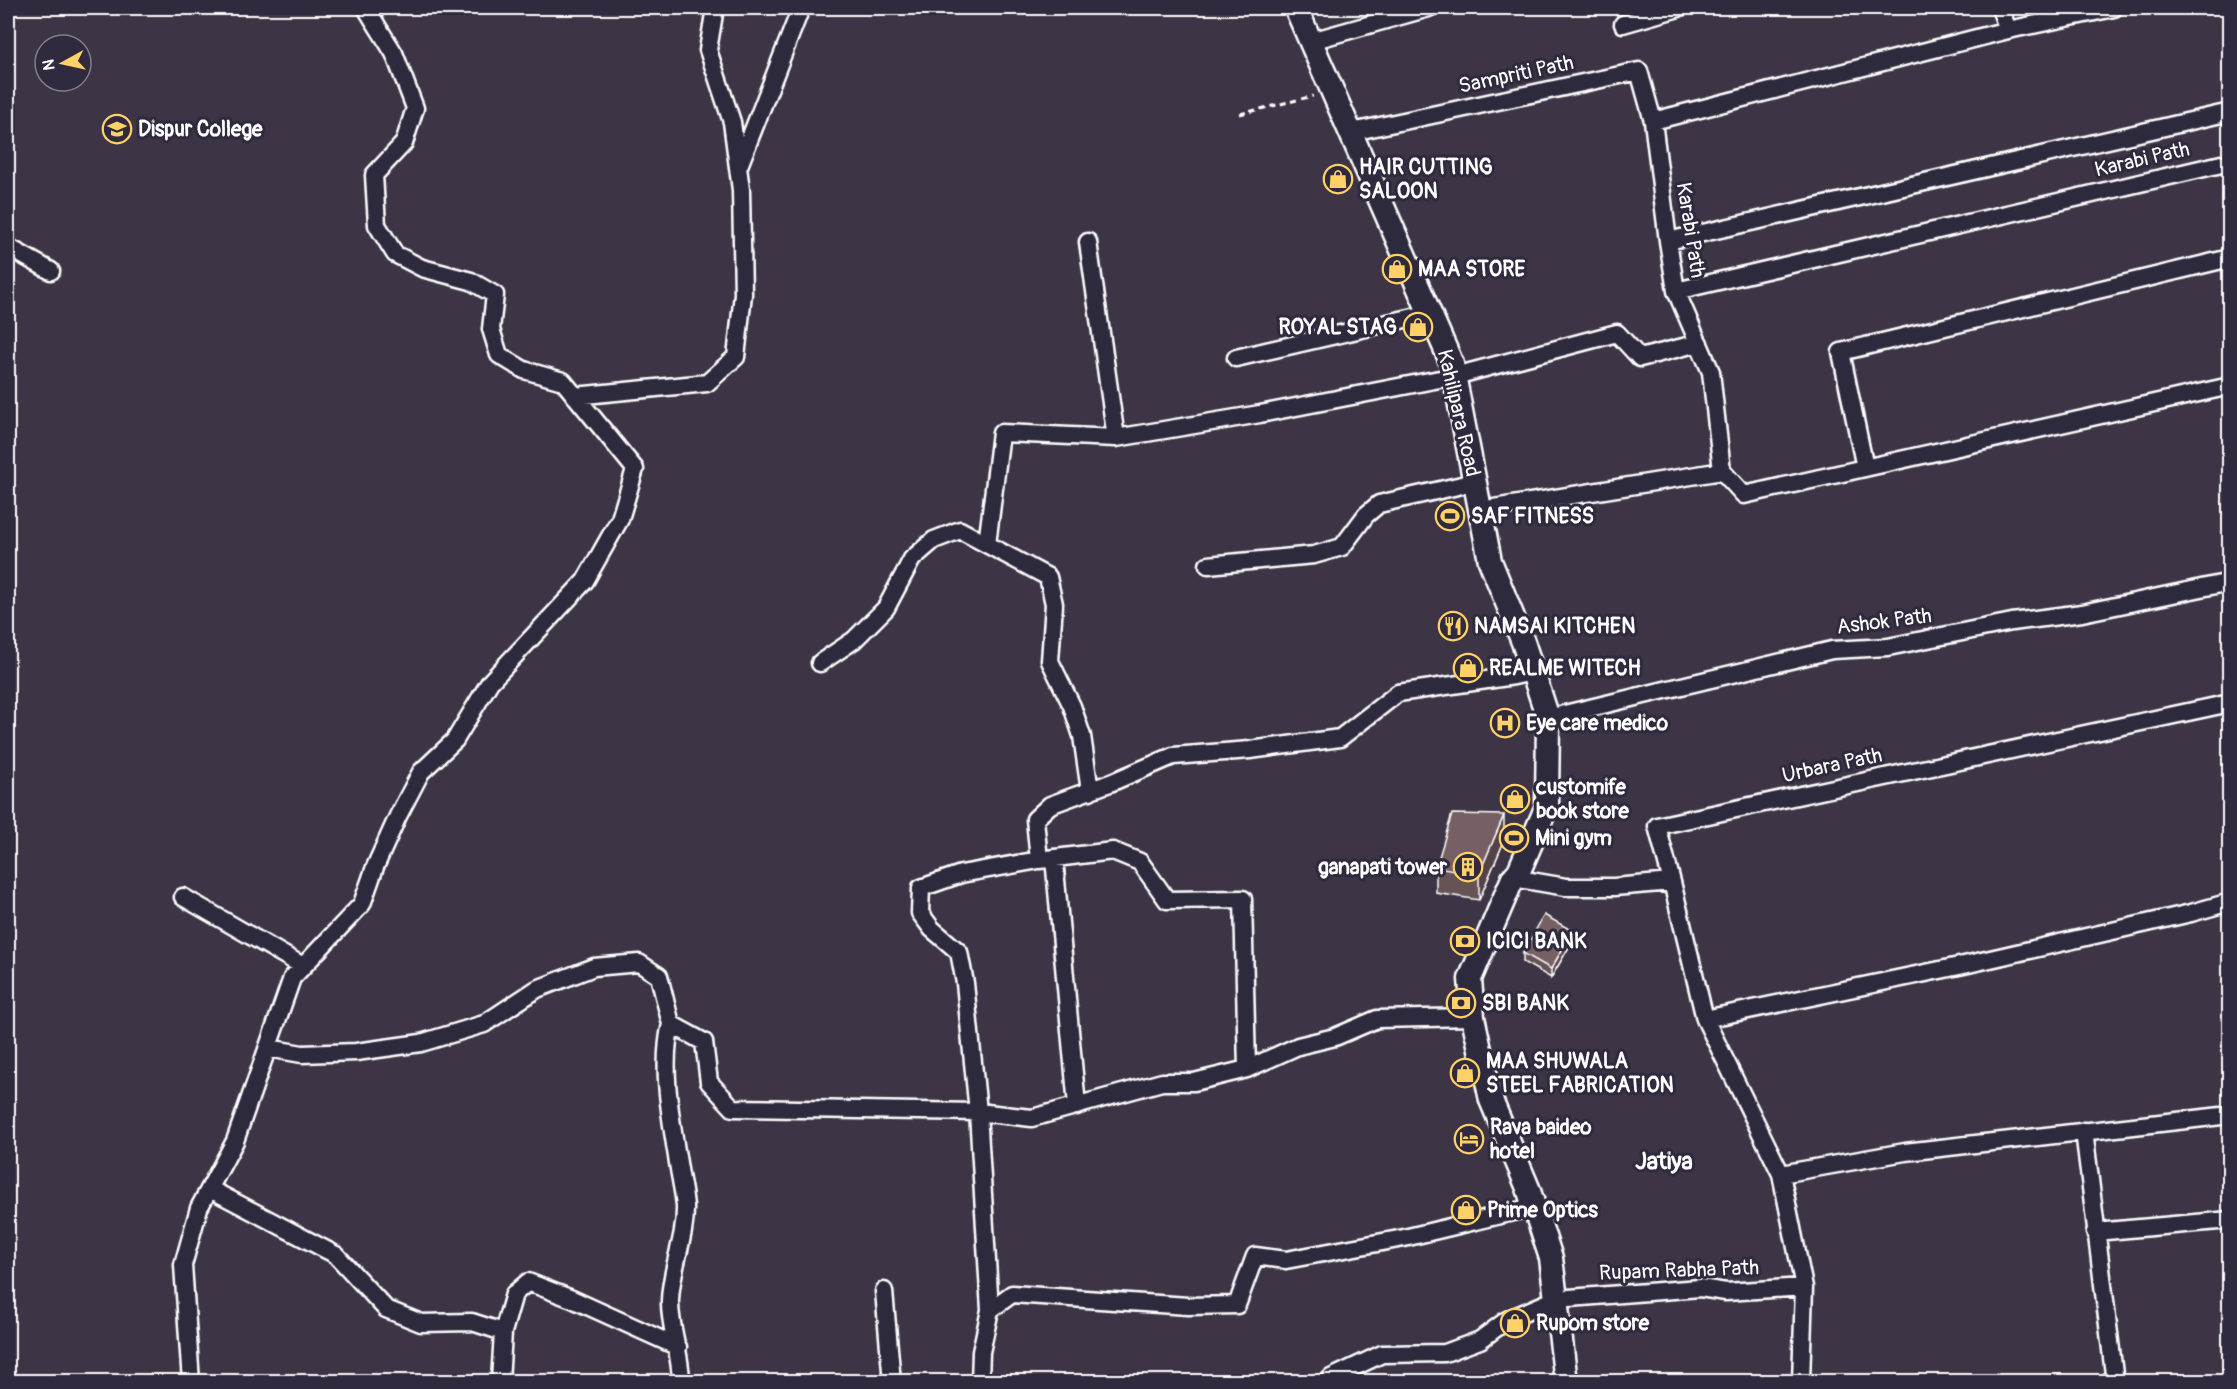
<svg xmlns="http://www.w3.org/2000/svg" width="2237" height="1389" viewBox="0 0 2237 1389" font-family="Pangolin,sans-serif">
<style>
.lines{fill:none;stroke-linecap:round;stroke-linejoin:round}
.street-casing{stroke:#fff;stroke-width:21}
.secondary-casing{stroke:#fff;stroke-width:27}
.path{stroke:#fff;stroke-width:3;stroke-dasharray:6 4.5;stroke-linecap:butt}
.street{stroke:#2f2a3d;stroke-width:16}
.secondary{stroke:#2f2a3d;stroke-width:22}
.wall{fill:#655356;stroke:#fff;stroke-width:1.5}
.shaded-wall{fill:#534346;stroke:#fff;stroke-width:1.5}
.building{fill:#766064;stroke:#fff;stroke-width:1.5}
.labels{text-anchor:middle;stroke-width:6;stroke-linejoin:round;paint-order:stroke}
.street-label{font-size:21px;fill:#fff;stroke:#2f2a3d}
.poi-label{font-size:21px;font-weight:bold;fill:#fff;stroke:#2f2a3d;text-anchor:start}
.quarter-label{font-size:24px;font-weight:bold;fill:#fff;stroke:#2f2a3d}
</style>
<rect width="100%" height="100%" fill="#3d3545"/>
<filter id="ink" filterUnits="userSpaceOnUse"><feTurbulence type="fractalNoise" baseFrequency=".0167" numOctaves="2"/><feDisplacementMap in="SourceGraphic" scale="12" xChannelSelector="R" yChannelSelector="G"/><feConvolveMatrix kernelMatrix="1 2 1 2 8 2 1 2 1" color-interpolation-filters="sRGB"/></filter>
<g filter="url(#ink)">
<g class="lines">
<!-- street casing -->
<g class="street-casing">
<path id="street" d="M2000 8 2008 30
M2114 8 2008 30 1653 121 1668 241 1676 291 2230 162
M1623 24 1679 8
M1311 41 1429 8
M1352 132 1639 71 1653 121
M739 166 801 8
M1668 241 2230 112
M8 247 51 271
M1676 291 1711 372 1722 471
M1236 358 1431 313
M575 396 707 383 736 357 743 294 741 190 732 122 708 50 715 8
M1116 438 1260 414 1455 376 1617 333 1640 358 1699 343
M1865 468 1841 352 2230 258
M1481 510 1722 471 1744 495 2230 386
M987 544 1001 433 1116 438 1088 242
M1208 565 1314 555 1342 547 1366 515 1379 504 1475 482
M820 663 854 640 886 608 912 559 934 540 960 530 1048 577 1054 604 1050 661 1072 706 1082 736 1090 791
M1548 718 1832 650 1888 647 2012 622 2082 613 2230 582
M1054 858 1077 1106
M1039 860 1113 851 1140 862 1167 900 1243 899 1247 1069
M1513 878 1566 887H1614L1672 882 1657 826 2230 703
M1672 882 1705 1019 1964 965 2191 913 2230 902
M183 897 303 966
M1473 1017 1377 1019 1335 1037 1298 1046 1247 1069 1194 1082H1162L1032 1118 978 1112 965 983 959 952 932 929 920 913 921 888 961 874 1039 860 1035 819 1050 805 1110 783 1173 756 1250 750 1340 738 1398 693 1514 676 1533 672
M1705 1019 1781 1174 1804 1287 1801 1382
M671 1024C660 1069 672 1124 679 1169 681 1181 684 1194 685 1206 686 1238 671 1268 670 1300 669 1325 681 1354 681 1382
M268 1048 302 1054 356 1052 421 1043 484 1024 537 989 594 967 639 963 659 976 671 1024 704 1042 709 1082 733 1108 978 1112 990 1310
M2084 1131 2115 1382
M1781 1174 1905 1152 2230 1115
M210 1189 336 1255 386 1309 421 1323 472 1322 503 1332
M2095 1232 2230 1220
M884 1291 892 1382
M191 1382 183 1265 199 1208 235 1141 292 978 362 904 375 867 398 816 421 772 455 740 490 682 585 581 620 519 635 469 563 381 524 370 499 355 491 329 495 295 471 281 422 268 395 254 377 225 374 175 404 143 415 108 394 53 366 8
M500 1382 503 1332 514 1294 528 1282 572 1299 678 1347
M980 1382 981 1352 990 1310 1012 1294 1188 1306 1237 1305 1255 1256 1286 1260 1404 1238 1534 1207
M1328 1382 1331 1378 1382 1354 1445 1353 1480 1340 1507 1320 1556 1299 1700 1288 1726 1292 1804 1287"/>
</g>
<!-- secondary casing -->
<g class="secondary-casing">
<path id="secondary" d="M1296 8 1452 364 1490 561 1523 642 1548 718 1547 806 1519 871 1513 878 1470 979 1473 1017 1491 1100 1528 1188 1551 1258 1566 1382"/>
</g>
<!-- path -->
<path class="path" d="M1240 114 1313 96"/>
<!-- street -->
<use href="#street" class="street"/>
<!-- secondary -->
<use href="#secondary" class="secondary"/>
</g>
<!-- wall -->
<path class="wall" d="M1504 841 1479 900 1436 893V867Z
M1573 940 1551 978 1523 962V953Z"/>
<!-- shaded-wall -->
<path class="shaded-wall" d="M1504 815V841L1479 900V874Z
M1573 931V940L1551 978V969Z"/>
<!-- building -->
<path class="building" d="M1452 814 1504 815 1479 874 1436 867Z
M1544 915 1573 931 1551 969 1523 953Z"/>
</g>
<!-- icons -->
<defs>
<g id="university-ring" transform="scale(1.5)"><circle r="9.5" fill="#2f2a3d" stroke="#ffd166" stroke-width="1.5"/><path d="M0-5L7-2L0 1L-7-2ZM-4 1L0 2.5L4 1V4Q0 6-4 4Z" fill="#ffd166"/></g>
<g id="shop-ring" transform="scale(1.5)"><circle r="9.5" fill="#2f2a3d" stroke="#ffd166" stroke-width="1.5"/><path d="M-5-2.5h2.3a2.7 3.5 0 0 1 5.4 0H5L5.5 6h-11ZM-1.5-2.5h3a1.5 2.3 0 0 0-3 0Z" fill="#ffd166"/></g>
<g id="stadium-ring" transform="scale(1.5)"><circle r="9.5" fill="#2f2a3d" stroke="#ffd166" stroke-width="1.5"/><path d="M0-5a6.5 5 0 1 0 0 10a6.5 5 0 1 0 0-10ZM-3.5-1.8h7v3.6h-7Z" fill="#ffd166"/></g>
<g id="restaurant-ring" transform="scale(1.5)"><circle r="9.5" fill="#2f2a3d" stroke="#ffd166" stroke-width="1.5"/><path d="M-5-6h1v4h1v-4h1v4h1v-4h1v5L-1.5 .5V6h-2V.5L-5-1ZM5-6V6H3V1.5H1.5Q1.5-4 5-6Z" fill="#ffd166"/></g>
<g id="hospital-ring" transform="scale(1.5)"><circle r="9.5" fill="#2f2a3d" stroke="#ffd166" stroke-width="1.5"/><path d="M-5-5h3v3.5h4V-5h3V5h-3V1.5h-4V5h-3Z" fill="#ffd166"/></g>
<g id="building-ring" transform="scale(1.5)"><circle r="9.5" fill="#2f2a3d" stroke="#ffd166" stroke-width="1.5"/><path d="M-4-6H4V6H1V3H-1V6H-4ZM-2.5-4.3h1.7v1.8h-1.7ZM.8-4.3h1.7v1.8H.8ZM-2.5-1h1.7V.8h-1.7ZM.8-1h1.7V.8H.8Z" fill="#ffd166"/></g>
<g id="bank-ring" transform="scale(1.5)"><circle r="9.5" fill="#2f2a3d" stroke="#ffd166" stroke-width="1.5"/><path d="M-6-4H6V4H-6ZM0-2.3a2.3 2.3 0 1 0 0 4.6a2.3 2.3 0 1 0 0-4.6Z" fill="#ffd166"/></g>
<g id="hotel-ring" transform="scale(1.5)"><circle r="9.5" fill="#2f2a3d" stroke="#ffd166" stroke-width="1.5"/><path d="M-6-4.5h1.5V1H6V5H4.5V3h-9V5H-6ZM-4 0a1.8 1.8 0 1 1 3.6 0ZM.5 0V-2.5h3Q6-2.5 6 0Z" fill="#ffd166"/></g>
</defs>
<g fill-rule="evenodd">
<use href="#university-ring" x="117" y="129"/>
<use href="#shop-ring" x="1338" y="179"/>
<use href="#shop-ring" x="1397" y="269"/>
<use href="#shop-ring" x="1418" y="327"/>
<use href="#stadium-ring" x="1450" y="516"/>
<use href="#restaurant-ring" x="1453" y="626"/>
<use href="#shop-ring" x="1468" y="668"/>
<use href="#hospital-ring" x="1505" y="723"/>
<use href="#shop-ring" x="1515" y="799"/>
<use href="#stadium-ring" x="1514" y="838"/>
<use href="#building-ring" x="1468" y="867"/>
<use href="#bank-ring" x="1465" y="941"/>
<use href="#bank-ring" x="1461" y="1003"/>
<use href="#shop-ring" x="1465" y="1073"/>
<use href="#hotel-ring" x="1469" y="1139"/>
<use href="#shop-ring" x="1466" y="1210"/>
<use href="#shop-ring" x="1515" y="1323"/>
</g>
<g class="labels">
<!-- street labels -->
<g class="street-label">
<text transform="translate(1516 74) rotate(-12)" y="7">Sampriti Path</text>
<text transform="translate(2142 159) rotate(-13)" y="7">Karabi Path</text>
<text transform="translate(1691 230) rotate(81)" y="7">Karabi Path</text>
<text transform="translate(1459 413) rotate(77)" y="7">Kahilipara Road</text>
<text transform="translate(1884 621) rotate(-7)" y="7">Ashok Path</text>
<text transform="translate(1832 765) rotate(-12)" y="7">Urbara Path</text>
<text transform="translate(1679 1270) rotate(-2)" y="7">Rupam Rabha Path</text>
</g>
<!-- poi labels -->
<g class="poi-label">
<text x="138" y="136">Dispur College</text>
<text x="1359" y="174">HAIR CUTTING<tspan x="1359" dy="24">SALOON</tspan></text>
<text x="1418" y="276">MAA STORE</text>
<text x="1397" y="334" text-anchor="end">ROYAL STAG</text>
<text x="1471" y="523">SAF FITNESS</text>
<text x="1474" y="633">NAMSAI KITCHEN</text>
<text x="1489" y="675">REALME WITECH</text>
<text x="1526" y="730">Eye care medico</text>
<text x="1536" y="794">customife<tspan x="1536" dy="24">book store</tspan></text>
<text x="1535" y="845">Mini gym</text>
<text x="1447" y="874" text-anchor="end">ganapati tower</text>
<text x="1486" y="948">ICICI BANK</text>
<text x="1482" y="1010">SBI BANK</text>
<text x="1486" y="1068">MAA SHUWALA<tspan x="1486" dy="24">STEEL FABRICATION</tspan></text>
<text x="1490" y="1134">Rava baideo<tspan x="1490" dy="24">hotel</tspan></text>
<text x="1487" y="1217">Prime Optics</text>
<text x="1536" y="1330">Rupom store</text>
</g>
<!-- quarter labels -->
<g class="quarter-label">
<text x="1664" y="1169">Jatiya</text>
</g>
</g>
<!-- margin -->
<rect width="2237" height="1389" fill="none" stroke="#2f2a3d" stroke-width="30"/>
<rect x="15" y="15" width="2207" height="1359" fill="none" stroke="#fff" stroke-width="2" filter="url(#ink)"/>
<!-- north arrow -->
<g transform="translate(63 63) rotate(262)"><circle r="28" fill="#2f2a3d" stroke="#827f8b" stroke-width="1.5"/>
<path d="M0-4.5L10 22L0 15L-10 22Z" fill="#ffd166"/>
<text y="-9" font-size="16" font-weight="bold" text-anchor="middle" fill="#ffffff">N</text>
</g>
</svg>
